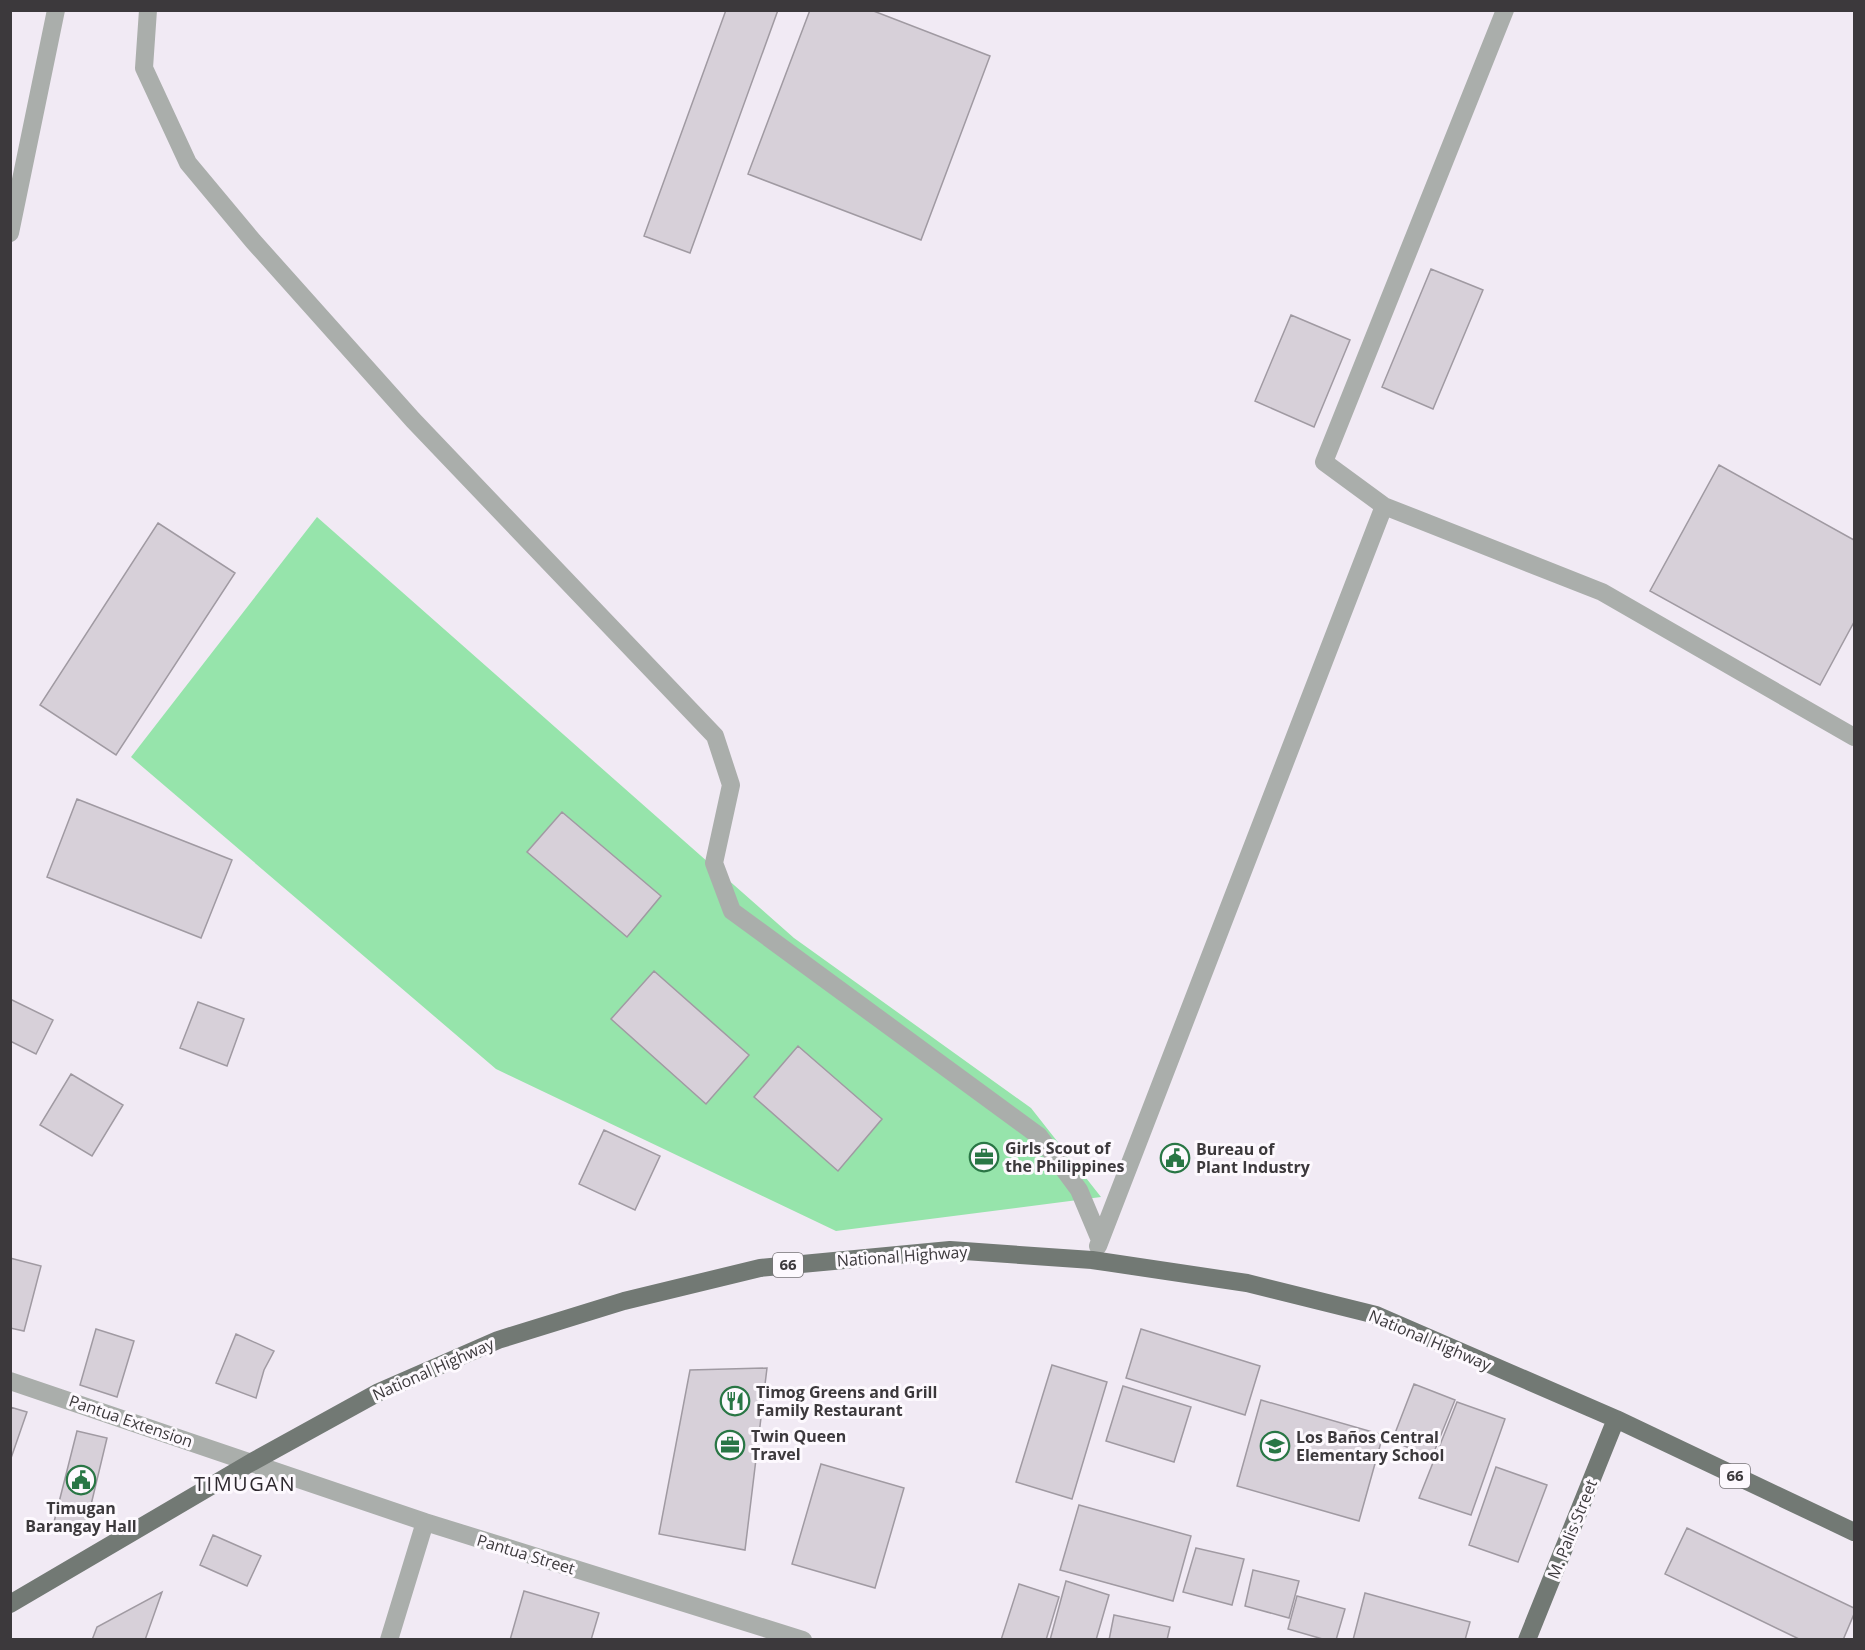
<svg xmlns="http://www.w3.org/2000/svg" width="1865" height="1650" viewBox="0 0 1865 1650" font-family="'Open Sans',sans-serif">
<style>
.park{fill:#96e4ab}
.building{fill:#d7d0d9;stroke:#a09aa2;stroke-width:1.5}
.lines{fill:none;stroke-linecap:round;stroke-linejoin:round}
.minor{stroke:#aaaeab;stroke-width:18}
.major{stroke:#727974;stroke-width:18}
.labels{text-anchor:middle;stroke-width:6;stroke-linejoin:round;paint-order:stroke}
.shield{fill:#fdf9fe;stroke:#767376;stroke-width:1.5}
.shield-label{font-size:15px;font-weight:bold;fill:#3c393c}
.poi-label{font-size:16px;font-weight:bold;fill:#3c393c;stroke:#fdf9fe;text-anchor:start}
.street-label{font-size:16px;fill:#3c393c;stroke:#fdf9fe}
.quarter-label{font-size:20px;letter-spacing:1.5px;fill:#2d282e;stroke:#fdf9fe}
</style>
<rect width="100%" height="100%" fill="#f1eaf4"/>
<!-- park -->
<path class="park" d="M317 517 794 938 1031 1108 1101 1197 836 1231 496 1069 131 757Z"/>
<!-- building -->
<path class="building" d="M726 10H778L690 253 644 236Z
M810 10H871L990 56 921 240 748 174Z
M1431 269 1483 290 1433 409 1382 387Z
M1291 315 1350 340 1314 427 1255 401Z
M1719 465 1854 540V622L1820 685 1650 591Z
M158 523 235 573 116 755 40 705Z
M77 799 232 860 201 938 47 877Z
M562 812 661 896 627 937 527 852Z
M654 971 749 1055 706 1104 611 1019Z
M10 999 53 1020 36 1054 10 1041Z
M198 1002 244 1019 227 1066 180 1048Z
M798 1046 882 1119 838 1171 754 1097Z
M71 1074 123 1105 92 1156 40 1125Z
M604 1130 660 1156 635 1210 579 1184Z
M10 1258 41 1266 24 1331 10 1328Z
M96 1329 134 1341 117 1397 80 1385Z
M1141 1329 1260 1366 1245 1415 1126 1378Z
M236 1334 274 1351 264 1370 256 1398 216 1383Z
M1052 1365 1107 1382 1072 1499 1016 1482Z
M767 1368 745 1550 659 1534 690 1370Z
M1414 1384 1455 1400 1432 1457 1392 1441Z
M1123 1386 1191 1407 1174 1462 1106 1441Z
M1261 1400 1383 1435 1359 1521 1237 1486Z
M1457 1402 1505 1419 1471 1515 1419 1498Z
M10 1407 27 1412 10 1461Z
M77 1431 107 1438 85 1530 54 1522Z
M821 1464 904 1488 875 1588 792 1564Z
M1496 1467 1547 1485 1518 1562 1469 1545Z
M1079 1505 1191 1536 1173 1601 1060 1570Z
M1687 1528 1854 1608V1614L1843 1640H1801L1665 1574Z
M213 1535 261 1556 247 1586 200 1565Z
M1196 1548 1244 1559 1232 1605 1183 1592Z
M1253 1570 1299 1581 1289 1618 1245 1606Z
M1066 1581 1109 1595 1096 1640H1050Z
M1019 1584 1059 1597 1046 1640H1001Z
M524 1591 599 1613 591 1640H510Z
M162 1592 145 1640H92L97 1627Z
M1365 1593 1470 1622 1465 1640H1353Z
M1297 1596 1345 1609 1336 1640H1326L1288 1629Z
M1114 1615 1170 1627 1167 1640H1109Z"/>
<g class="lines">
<!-- minor -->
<path class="minor" d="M148 10 144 68 188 163 253 241 413 420 715 736 731 785 714 863 732 911 1039 1136 1079 1190 1100 1240
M1505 10 1324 462 1384 506 1602 592 1854 737
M10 233 56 10
M1098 1246 1384 506
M10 1381 425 1522 803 1640
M389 1640 425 1522"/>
<!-- major -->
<path class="major" d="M10 1604 252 1462 379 1392 498 1340 624 1301 760 1268 950 1250 1092 1260 1247 1283 1376 1315 1616 1419 1854 1532
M1527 1640 1616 1419"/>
</g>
<!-- icons -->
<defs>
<g id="office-ring" transform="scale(1.5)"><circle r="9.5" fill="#fdf9fe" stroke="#297645" stroke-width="1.5"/><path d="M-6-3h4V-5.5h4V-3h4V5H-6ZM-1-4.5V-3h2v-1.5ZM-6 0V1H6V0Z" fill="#297645"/></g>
<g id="civic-ring" transform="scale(1.5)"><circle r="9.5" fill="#fdf9fe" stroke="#297645" stroke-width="1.5"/><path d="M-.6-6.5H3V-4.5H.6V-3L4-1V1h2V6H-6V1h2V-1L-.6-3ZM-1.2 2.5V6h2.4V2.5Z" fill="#297645"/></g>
<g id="restaurant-ring" transform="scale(1.5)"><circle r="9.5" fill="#fdf9fe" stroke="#297645" stroke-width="1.5"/><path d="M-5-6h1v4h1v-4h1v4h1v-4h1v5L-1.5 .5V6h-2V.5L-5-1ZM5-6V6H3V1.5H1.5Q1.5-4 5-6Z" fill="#297645"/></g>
<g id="school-ring" transform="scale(1.5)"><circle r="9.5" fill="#fdf9fe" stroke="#297645" stroke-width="1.5"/><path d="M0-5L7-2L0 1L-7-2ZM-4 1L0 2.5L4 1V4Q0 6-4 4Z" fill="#297645"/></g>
</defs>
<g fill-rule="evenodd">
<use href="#office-ring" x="984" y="1157"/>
<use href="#civic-ring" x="1175" y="1158"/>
<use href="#restaurant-ring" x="735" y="1401"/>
<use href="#office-ring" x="730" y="1445"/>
<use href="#school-ring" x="1275" y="1446"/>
<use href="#civic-ring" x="81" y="1480"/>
</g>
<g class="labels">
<!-- shield labels -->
<g class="shield">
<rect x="773" y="1253" width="30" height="24" rx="4.5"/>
<rect x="1720" y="1464" width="30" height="24" rx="4.5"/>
</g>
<g class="shield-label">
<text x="788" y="1270">66</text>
<text x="1735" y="1481">66</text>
</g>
<!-- poi labels -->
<g class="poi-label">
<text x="1005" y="1154">Girls Scout of<tspan x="1005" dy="18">the Philippines</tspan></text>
<text x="1196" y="1155">Bureau of<tspan x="1196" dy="18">Plant Industry</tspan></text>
<text x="756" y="1398">Timog Greens and Grill<tspan x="756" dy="18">Family Restaurant</tspan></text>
<text x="751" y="1442">Twin Queen<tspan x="751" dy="18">Travel</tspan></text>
<text x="1296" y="1443">Los Baños Central<tspan x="1296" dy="18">Elementary School</tspan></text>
<text x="81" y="1514" text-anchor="middle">Timugan<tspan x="81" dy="18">Barangay Hall</tspan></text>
</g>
<!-- street labels -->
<g class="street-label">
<text transform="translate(902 1256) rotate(-4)" y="6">National Highway</text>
<text transform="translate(1430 1340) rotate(23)" y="6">National Highway</text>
<text transform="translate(433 1369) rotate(-24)" y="6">National Highway</text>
<text transform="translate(131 1421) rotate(19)" y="6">Pantua Extension</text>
<text transform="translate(1572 1529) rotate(-68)" y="6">M. Palis Street</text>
<text transform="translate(526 1554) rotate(17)" y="6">Pantua Street</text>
</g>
<!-- quarter labels -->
<g class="quarter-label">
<text x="245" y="1491">TIMUGAN</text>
</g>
</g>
<!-- border -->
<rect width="1865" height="1650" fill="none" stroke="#3c393c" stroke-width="24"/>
</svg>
